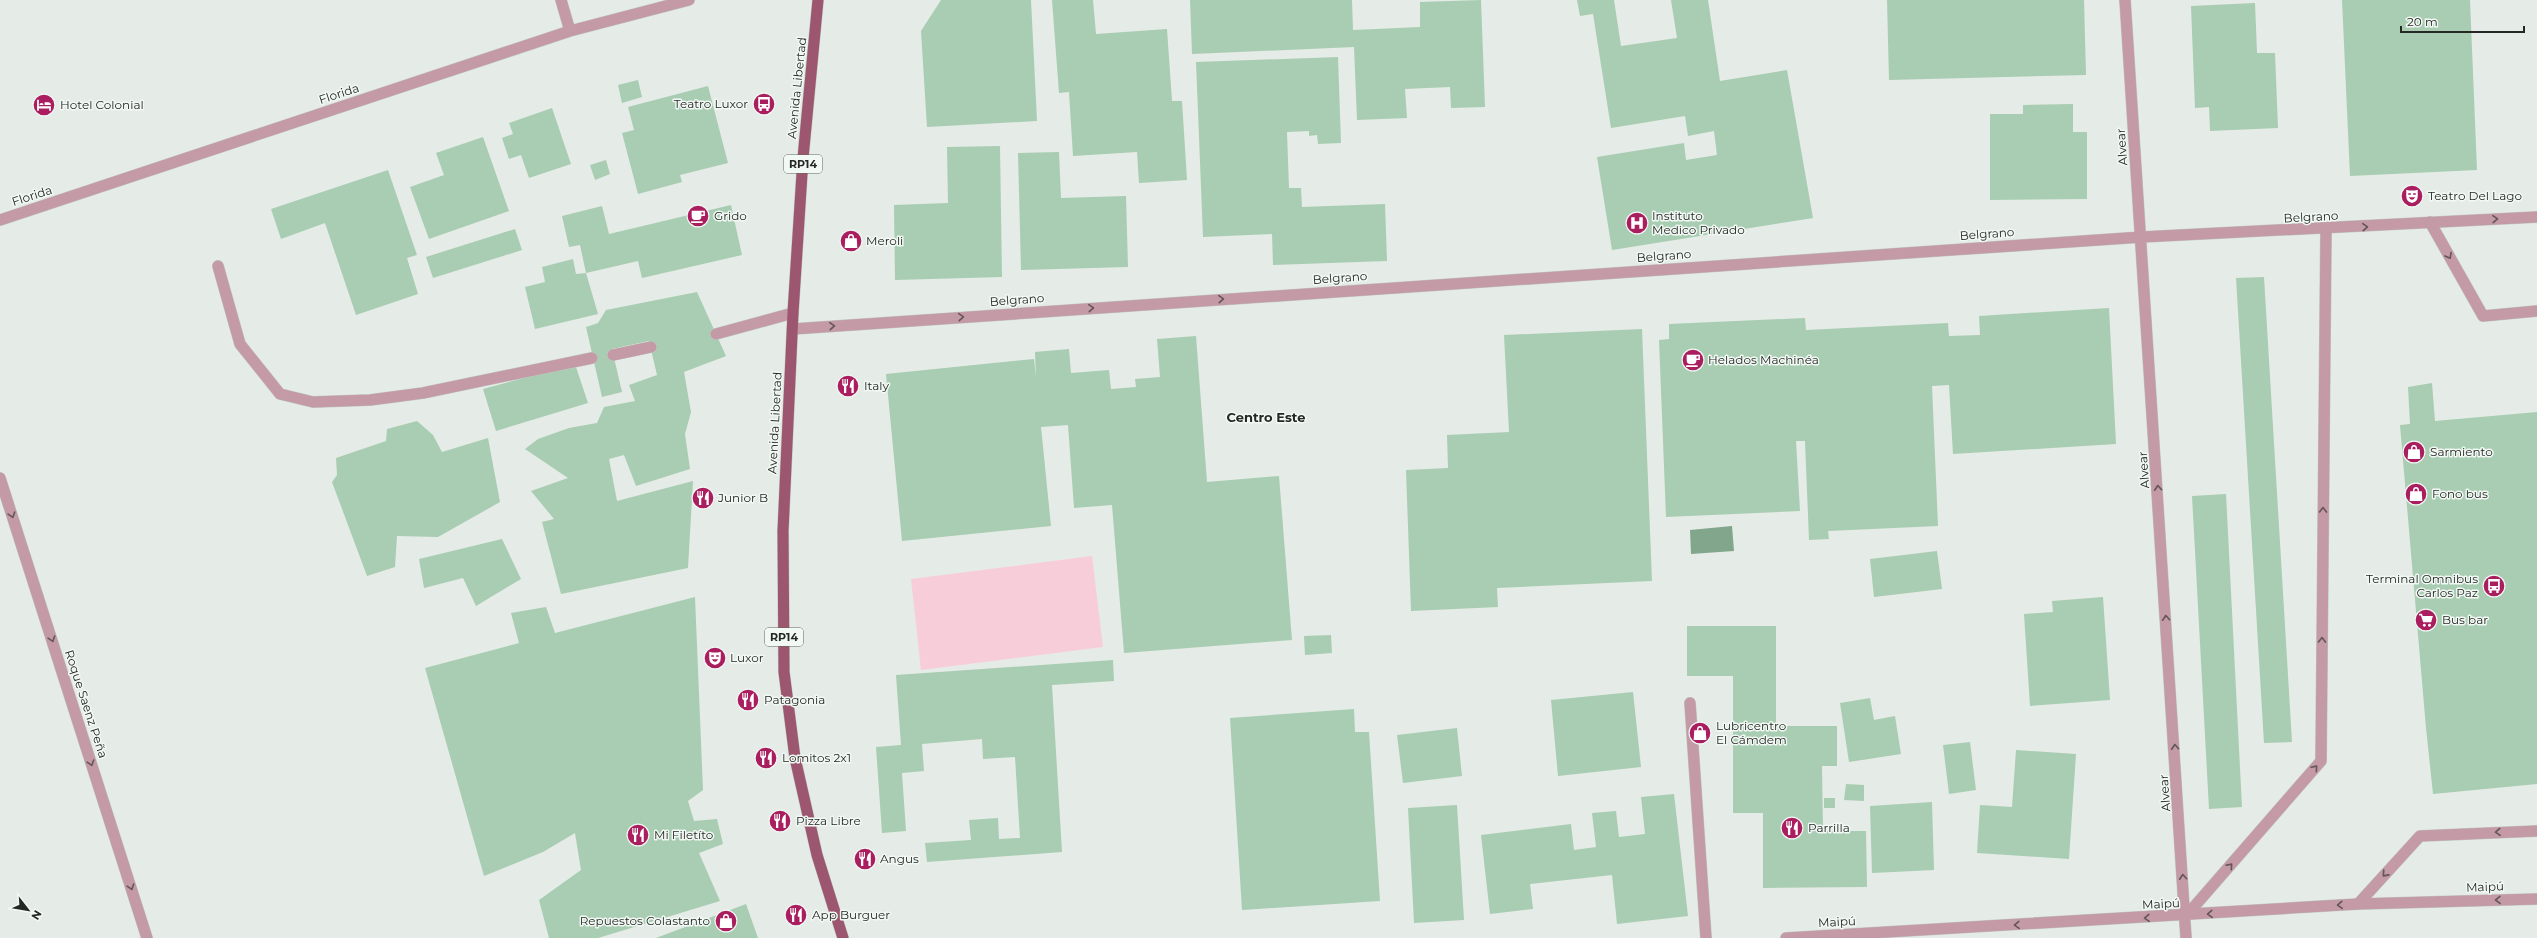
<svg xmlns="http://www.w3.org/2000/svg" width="2537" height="938" viewBox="0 0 2537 938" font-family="Montserrat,sans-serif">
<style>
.green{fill:#f8cdda}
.water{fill:#82a68c}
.building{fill:#a8cdb2}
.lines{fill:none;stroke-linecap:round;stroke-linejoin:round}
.service-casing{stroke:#c2c8c3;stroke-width:12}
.minor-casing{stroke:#c2c8c3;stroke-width:12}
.primary-casing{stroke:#c2c8c3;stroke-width:12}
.service{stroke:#c39aa6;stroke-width:11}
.minor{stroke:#c39aa6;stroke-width:11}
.primary{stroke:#9c566f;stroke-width:11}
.oneway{stroke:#645559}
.labels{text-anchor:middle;stroke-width:3;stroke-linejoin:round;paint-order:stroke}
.shield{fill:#f2f9f4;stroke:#626663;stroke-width:1}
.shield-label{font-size:11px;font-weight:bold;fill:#252725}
.street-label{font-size:12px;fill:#252725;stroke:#f2f9f4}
.poi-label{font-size:12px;fill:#252725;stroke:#f2f9f4;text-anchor:start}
.neighbourhood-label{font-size:13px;font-weight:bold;fill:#252725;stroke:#f2f9f4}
</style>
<rect width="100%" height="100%" fill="#e5ebe6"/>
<!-- green -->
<path class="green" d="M1092 556 1103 647 921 670 911 579Z"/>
<!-- water -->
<path class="water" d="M1732 526 1734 551 1691 554 1690 530Z"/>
<!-- building -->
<path class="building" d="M941 0H1031L1037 121 927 127 921 31Z
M1052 0H1093L1096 34 1167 29 1172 101H1182L1187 180 1139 183 1137 152 1073 156 1069 92 1059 93Z
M1190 0H1352L1353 30 1420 27V2L1481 0 1485 107 1451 108 1450 87 1405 89 1407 118 1357 120 1354 47 1192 54Z
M1577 0H1614L1621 46 1677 38 1671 0H1708L1720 81 1787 70 1813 218 1612 250 1597 157 1684 143 1686 160 1717 155 1714 131 1688 136 1685 116 1611 128 1593 14 1580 16Z
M1887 0H2084L2086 75 1889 80Z
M2342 0H2470L2477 170 2350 176Z
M2255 3 2257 53H2275L2278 128 2210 131 2209 107 2195 108 2191 6Z
M1338 57 1341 143 1318 144 1317 135 1309 136V131L1287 132 1289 188H1301L1302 207 1385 204 1387 261 1273 265 1272 234 1203 237 1196 62Z
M638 80 642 97 622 103 618 85Z
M708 86 728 163 680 175 682 182 638 194 622 133 634 130 628 107Z
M2073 104V132H2087V199L1990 200V114H2023V105Z
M552 108 571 164 529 178 521 155 509 159 502 138 513 134 509 123Z
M483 137 509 211 429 239 410 187 444 175 436 153Z
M1000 146 1002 277 895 280 894 205 948 203 947 147Z
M1059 152 1061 198 1126 196 1128 267 1021 270 1018 153Z
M606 160 610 174 595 180 590 165Z
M388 170 417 255 407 258 418 294 356 315 325 223 281 239 271 209Z
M731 205 742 255 642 278 638 261 586 273 580 245 569 247 562 216 602 206 609 234Z
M515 229 522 250 433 278 426 257Z
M573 259 576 274 586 273 598 314 535 329 525 287 545 282 542 267Z
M2264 277 2292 742 2264 743 2236 278Z
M697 292 726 356 684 372 691 412 685 434 690 469 636 486 624 455 609 459 617 501 693 481 688 568 561 594 542 522 554 519 531 491 568 478 525 449 538 439 569 428 597 423 604 407 635 401 629 385 657 375 649 341 612 349 622 392 602 397 586 327 598 323 606 310Z
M2109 308 2116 444 1953 454 1949 385 1932 386 1938 526 1828 531 1829 539 1809 540 1805 441H1796L1800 511 1666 517 1659 340 1669 339V324L1805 318 1806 330 1948 323 1949 336 1980 335 1979 316Z
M1642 329 1652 581 1497 588 1498 607 1411 611 1406 470 1448 468 1447 435 1509 432 1504 335Z
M1196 336 1207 482 1279 476 1292 640 1124 653 1112 505 1074 508 1068 425 1041 427 1051 526 902 541 886 374 1034 359 1036 377 1035 352 1069 349 1071 373 1109 370 1111 389 1136 387 1135 379 1160 377 1157 339Z
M575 364 588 403 496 431 483 389Z
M2432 383 2435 421 2537 412V784L2433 794 2426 728 2400 425 2410 424 2408 387Z
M417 421 433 435 442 452 488 438 500 502 438 537 397 536 395 567 367 576 332 482 337 475 336 458 386 441 387 429Z
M2226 494 2242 807 2209 809 2192 496Z
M502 539 521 579 476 606 463 578 424 588 419 559Z
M1937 551 1942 589 1874 597 1870 559Z
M695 597 703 790 688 801 694 821 717 819 723 844 699 853 720 901 598 938H549L539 900 581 870 575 833 543 852 484 876 425 668 519 643 511 613 546 607 555 633Z
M2103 597 2110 700 2030 706 2024 614 2053 612 2052 601Z
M1687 626H1776V726H1837V766H1822L1823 831H1866L1867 887 1763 888V813H1733V676H1687Z
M1331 635 1332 653 1305 655 1304 636Z
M1113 660 1114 681 1052 685 1062 852 927 862 925 843 971 840 969 820 998 818 999 839 1020 838 1015 757 983 759 982 739 922 744 924 771 902 773 906 831 882 833 876 747 901 745 896 675Z
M1633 692 1641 767 1558 776 1551 700Z
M1870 698 1874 720 1895 716 1901 754 1849 762 1840 703Z
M1354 709 1355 732H1369L1380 901 1242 910 1230 718Z
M1457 728 1462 776 1403 783 1397 735Z
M1970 742 1976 790 1949 794 1943 745Z
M2016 750 2076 754 2069 859 1977 853 1980 805 2012 807Z
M1846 784 1864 785V801L1844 800Z
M1674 794 1688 916 1617 924 1612 875 1530 884 1533 909 1490 914 1481 835 1571 824 1574 850 1596 847 1592 813 1616 811 1619 837 1645 834 1641 797Z
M1824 798H1835V808H1824Z
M1932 802 1934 870 1872 873 1870 806Z
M1457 805 1464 920 1414 923 1408 808Z
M746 904 758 938H656Z"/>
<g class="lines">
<!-- service casing -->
<g class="service-casing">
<path id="service" d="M2430 222 2483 316 2537 311
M218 266 240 344 280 394 313 402 370 400 423 393 592 358
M716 334 793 313
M613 355 651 347
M1690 703 1706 938
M2358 904 2420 836 2537 831
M2186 916 2321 761 2326 229"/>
</g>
<!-- minor casing -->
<g class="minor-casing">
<path id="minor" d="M561 0 570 31
M2125 0 2186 938
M0 220 570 31 689 0
M793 329 2142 237 2537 217
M0 478 147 938
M1786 938 2358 904 2537 899"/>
</g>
<!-- primary casing -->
<g class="primary-casing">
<path id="primary" d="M818 0 803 158 793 313 783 531 784 672 795 758 817 855 843 938"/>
</g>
<!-- service -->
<use href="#service" class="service"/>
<!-- minor -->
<use href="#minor" class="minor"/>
<!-- primary -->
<use href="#primary" class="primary"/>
</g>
<!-- one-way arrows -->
<defs><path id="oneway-chevron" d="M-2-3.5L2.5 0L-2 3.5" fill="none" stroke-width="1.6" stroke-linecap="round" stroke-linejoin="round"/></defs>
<g class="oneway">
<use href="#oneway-chevron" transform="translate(2495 219) rotate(-2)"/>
<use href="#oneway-chevron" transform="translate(2365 227) rotate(-4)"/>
<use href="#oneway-chevron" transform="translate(2449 256) rotate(61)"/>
<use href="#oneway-chevron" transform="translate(1221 299) rotate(-4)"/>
<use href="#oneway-chevron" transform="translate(1091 308) rotate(-4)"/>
<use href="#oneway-chevron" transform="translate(961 317) rotate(-4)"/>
<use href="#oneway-chevron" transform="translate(832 326) rotate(-4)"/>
<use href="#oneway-chevron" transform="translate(2158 488) rotate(-94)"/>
<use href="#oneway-chevron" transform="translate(2323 510) rotate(-89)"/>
<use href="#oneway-chevron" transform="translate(12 515) rotate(72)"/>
<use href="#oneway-chevron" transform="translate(2166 618) rotate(-94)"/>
<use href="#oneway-chevron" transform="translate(52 639) rotate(72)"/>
<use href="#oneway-chevron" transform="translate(2322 640) rotate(-89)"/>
<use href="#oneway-chevron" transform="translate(2175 747) rotate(-94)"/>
<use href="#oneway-chevron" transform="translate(91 763) rotate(72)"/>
<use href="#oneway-chevron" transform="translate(2315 768) rotate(-49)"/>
<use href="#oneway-chevron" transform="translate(2498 832) rotate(177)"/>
<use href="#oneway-chevron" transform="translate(2230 866) rotate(-49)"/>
<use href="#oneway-chevron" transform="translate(2385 874) rotate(132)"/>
<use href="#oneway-chevron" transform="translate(2183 877) rotate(-94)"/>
<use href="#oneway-chevron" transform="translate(131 887) rotate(72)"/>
<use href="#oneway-chevron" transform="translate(2498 900) rotate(178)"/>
<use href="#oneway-chevron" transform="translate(2340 905) rotate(176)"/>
<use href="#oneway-chevron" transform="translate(2210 914) rotate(176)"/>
<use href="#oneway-chevron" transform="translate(2147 918) rotate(177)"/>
<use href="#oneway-chevron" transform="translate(2017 925) rotate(177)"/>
</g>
<!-- icons -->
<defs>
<g id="bus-disc" transform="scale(1.15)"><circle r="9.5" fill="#aa1e5f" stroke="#f2f9f4"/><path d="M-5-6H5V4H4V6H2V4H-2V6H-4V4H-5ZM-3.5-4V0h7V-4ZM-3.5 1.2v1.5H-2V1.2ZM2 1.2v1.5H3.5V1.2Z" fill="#fff"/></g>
<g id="hotel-disc" transform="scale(1.15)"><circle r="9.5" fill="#aa1e5f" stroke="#f2f9f4"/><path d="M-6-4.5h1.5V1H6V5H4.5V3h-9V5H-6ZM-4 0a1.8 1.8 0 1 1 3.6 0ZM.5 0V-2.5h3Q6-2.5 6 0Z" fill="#fff"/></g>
<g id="theatre-disc" transform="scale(1.15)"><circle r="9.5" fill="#aa1e5f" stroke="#f2f9f4"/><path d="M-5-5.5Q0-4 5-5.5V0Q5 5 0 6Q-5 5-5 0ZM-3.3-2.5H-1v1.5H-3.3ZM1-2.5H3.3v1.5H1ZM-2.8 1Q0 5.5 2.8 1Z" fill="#fff"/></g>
<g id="cafe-disc" transform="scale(1.15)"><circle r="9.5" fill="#aa1e5f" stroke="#f2f9f4"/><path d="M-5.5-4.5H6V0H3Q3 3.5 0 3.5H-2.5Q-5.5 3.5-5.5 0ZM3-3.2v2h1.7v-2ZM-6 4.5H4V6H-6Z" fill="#fff"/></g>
<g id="hospital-disc" transform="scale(1.15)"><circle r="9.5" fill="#aa1e5f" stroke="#f2f9f4"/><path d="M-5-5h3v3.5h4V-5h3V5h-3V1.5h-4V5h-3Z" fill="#fff"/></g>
<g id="shop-disc" transform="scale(1.15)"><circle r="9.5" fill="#aa1e5f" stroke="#f2f9f4"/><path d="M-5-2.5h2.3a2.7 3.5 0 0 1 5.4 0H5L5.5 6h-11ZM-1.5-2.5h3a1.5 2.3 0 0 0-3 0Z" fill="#fff"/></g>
<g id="restaurant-disc" transform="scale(1.15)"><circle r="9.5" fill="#aa1e5f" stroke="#f2f9f4"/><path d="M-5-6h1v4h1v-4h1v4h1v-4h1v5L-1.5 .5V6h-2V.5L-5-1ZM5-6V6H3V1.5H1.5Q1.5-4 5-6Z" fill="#fff"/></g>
<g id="supermarket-disc" transform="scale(1.15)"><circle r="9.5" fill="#aa1e5f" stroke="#f2f9f4"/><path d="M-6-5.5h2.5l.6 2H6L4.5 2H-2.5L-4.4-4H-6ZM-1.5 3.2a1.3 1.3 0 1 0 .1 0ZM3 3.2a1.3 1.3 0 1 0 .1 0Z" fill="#fff"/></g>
</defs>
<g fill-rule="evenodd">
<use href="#bus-disc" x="764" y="104"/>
<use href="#hotel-disc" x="44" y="105"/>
<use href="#theatre-disc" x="2412" y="196"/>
<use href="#cafe-disc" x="698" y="216"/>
<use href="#hospital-disc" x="1637" y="223"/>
<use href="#shop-disc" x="851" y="241"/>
<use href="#cafe-disc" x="1693" y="360"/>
<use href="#restaurant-disc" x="848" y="386"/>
<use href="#shop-disc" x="2414" y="452"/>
<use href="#shop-disc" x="2416" y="494"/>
<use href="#restaurant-disc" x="703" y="498"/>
<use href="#bus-disc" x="2494" y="586"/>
<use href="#supermarket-disc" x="2426" y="620"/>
<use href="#theatre-disc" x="715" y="658"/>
<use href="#restaurant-disc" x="748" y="700"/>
<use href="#shop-disc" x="1700" y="733"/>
<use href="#restaurant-disc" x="766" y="758"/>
<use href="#restaurant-disc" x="780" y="821"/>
<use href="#restaurant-disc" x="1792" y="828"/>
<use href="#restaurant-disc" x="638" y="835"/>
<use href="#restaurant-disc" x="865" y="859"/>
<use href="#restaurant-disc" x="796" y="915"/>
<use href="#shop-disc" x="726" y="921"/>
</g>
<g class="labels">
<!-- shield labels -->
<g class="shield">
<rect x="784" y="155" width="38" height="18" rx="3"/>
<rect x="765" y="628" width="38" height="18" rx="3"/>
</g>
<g class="shield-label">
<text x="803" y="168">RP14</text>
<text x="784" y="641">RP14</text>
</g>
<!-- street labels -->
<g class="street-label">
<text transform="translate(797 88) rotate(-84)" y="4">Avenida Libertad</text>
<text transform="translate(339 94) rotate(-18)" y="4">Florida</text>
<text transform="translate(2122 147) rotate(-94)" y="4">Alvear</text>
<text transform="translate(32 196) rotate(-18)" y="4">Florida</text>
<text transform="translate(2311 217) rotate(-3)" y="4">Belgrano</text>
<text transform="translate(1987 234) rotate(-4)" y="4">Belgrano</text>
<text transform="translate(1664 256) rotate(-4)" y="4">Belgrano</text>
<text transform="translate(1340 278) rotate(-4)" y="4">Belgrano</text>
<text transform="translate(1017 300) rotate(-4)" y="4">Belgrano</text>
<text transform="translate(775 423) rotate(-87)" y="4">Avenida Libertad</text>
<text transform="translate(2144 470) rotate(-94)" y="4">Alvear</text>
<text transform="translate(86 704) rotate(72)" y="4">Roque Saenz Peña</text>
<text transform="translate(2165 793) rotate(-94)" y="4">Alvear</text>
<text transform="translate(2485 887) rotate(-2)" y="4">Maipú</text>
<text transform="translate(2161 904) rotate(-3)" y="4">Maipú</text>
<text transform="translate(1837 922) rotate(-3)" y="4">Maipú</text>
</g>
<!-- poi labels -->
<g class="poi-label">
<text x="748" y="108" text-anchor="end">Teatro Luxor</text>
<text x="60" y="109">Hotel Colonial</text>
<text x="2428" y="200">Teatro Del Lago</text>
<text x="714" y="220">Grido</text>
<text x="1652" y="220">Instituto<tspan x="1652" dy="14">Medico Privado</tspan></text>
<text x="866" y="245">Meroli</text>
<text x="1708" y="364">Helados Machinéa</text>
<text x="864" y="390">Italy</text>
<text x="2430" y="456">Sarmiento</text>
<text x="2432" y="498">Fono bus</text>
<text x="718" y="502">Junior B</text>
<text x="2478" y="583" text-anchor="end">Terminal Omnibus<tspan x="2478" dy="14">Carlos Paz</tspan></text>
<text x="2442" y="624">Bus bar</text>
<text x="730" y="662">Luxor</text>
<text x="764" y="704">Patagonia</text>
<text x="1716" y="730">Lubricentro<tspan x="1716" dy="14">El Cámdem</tspan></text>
<text x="782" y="762">Lomitos 2x1</text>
<text x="796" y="825">Pizza Libre</text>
<text x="1808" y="832">Parrilla</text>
<text x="654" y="839">Mi Filetíto</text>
<text x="880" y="863">Angus</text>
<text x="812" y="919">App Burguer</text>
<text x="710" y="925" text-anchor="end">Repuestos Colastanto</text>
</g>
<!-- neighbourhood labels -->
<g class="neighbourhood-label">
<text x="1266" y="422">Centro Este</text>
</g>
</g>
<!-- north arrow -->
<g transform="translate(28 910) rotate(121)" stroke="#f2f9f4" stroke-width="3" paint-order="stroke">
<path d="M0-3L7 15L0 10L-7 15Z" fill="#252725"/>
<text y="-6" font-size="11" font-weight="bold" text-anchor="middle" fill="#252725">N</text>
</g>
<!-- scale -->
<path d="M2401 26v6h123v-6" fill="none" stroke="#252725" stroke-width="2"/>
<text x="2407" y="26" font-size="12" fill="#252725" stroke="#f2f9f4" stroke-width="3" paint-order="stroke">20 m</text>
</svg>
